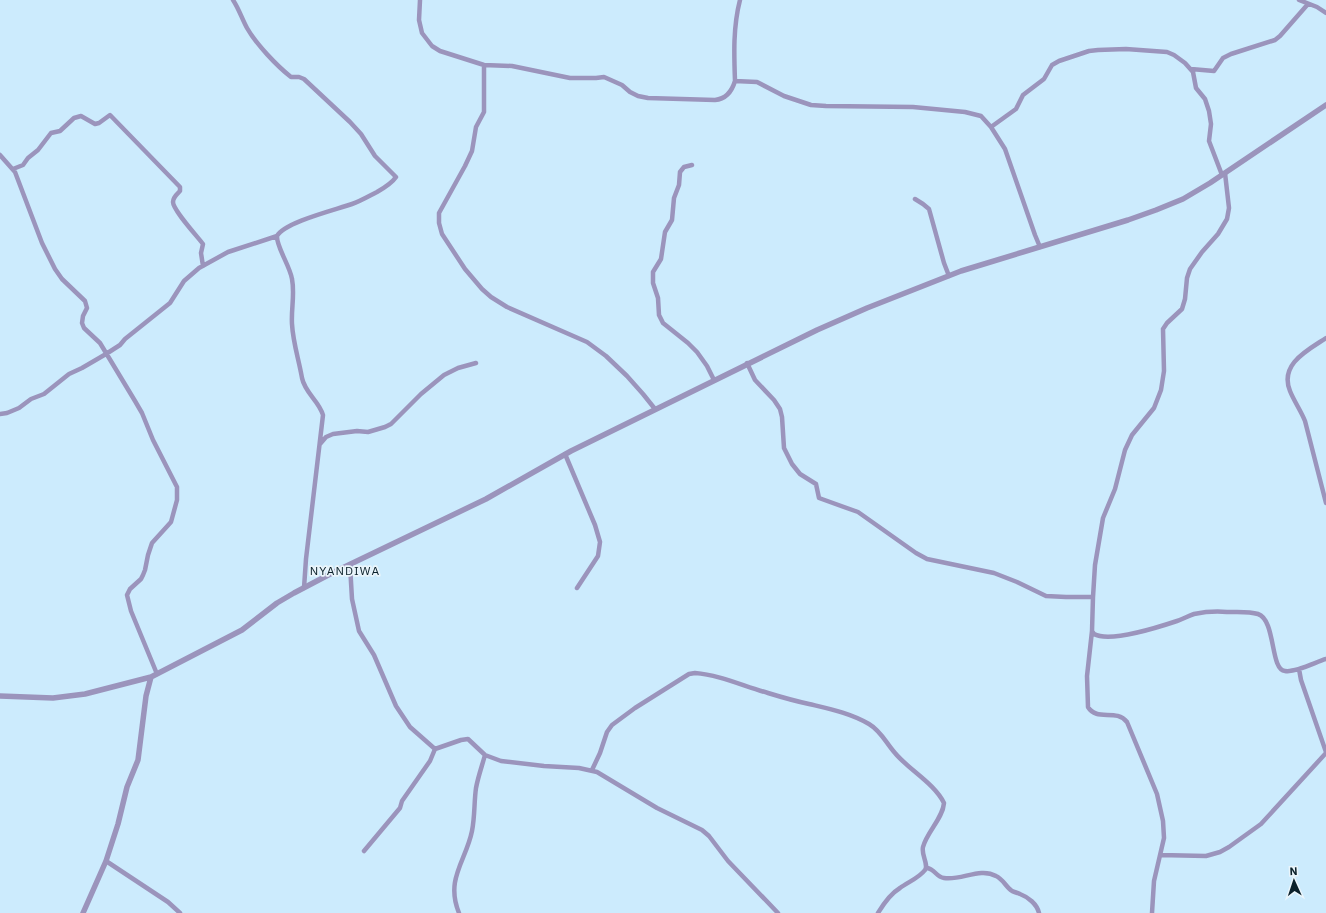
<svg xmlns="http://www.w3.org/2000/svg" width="1326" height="913" viewBox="0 0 1326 913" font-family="'IBM Plex Sans',sans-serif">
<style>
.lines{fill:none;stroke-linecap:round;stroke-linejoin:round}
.minor{stroke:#9b94bc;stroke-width:4.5}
.tertiary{stroke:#9b94bc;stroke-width:5.5}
.labels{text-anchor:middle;stroke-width:3.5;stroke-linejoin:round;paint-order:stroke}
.quarter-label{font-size:12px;letter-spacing:1px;fill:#0b212b;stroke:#eaf5fb}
</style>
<rect width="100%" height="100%" fill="#ccebfd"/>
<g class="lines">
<!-- minor -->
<path class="minor" d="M233 0C239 9 242 19 247 28 256 44 277 66 291 77H299L304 79 350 122 361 134 375 156 396 177C392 183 384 188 377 192 369 196 361 201 352 204 335 210 285 222 277 236 276 246 290 266 292 279 295 294 291 309 292 324 293 343 299 360 302 378 305 393 319 401 323 415L306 559 304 588
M420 0 419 20 422 33 432 46 440 51 484 65 512 66 570 78H596L604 77 622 85 630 92 638 96 648 98 715 100C726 99 732 91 735 81 734 54 733 27 740 0
M1299 0 1317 7 1326 13
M484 65V112L476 127 472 151 465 166 439 213V223L442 234 465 269 482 289 491 297 507 307 587 342 606 356 627 376 643 394 655 409
M1191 69 1214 71 1223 58 1231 54 1275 40 1280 36 1308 4
M735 81 757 82 784 96 811 105 826 106 913 107 965 112 981 116 991 127 1005 149 1035 235 1040 247
M991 127 1016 109 1023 95 1044 79 1052 65 1059 61 1089 51 1098 50 1126 49 1167 52 1174 55 1185 63 1193 72 1196 88 1205 99 1209 111 1211 124 1209 141 1222 175
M0 155 15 172 42 243 55 269 62 279 85 301 87 308 83 316 82 323 84 328 100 343 135 401 142 413 153 440 177 487V500L171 522 152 543 148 555 145 570 143 575 141 579 130 589 127 595 131 611 157 674
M692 165 684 167 680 172 679 185 674 198 672 220 665 232 661 259 653 272V283L658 298 659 315 663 323 688 343 697 352 707 366 714 380
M13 169 23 165 28 158 38 150 51 133 60 131 74 118 81 116 95 124 99 123 110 115 180 187V191C177 194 173 197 173 202 173 210 197 236 203 244L201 253 203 266
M915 199 923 204 929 209 944 263 949 276
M1326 338C1308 350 1279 364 1290 391 1294 401 1301 411 1305 421L1326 503
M747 363 755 380 774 400 780 409 782 417 784 448 792 464 800 474 816 484 819 498 858 512 916 553 927 559 994 573 1017 582 1046 596 1066 597H1093L1092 631 1094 634C1110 643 1159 627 1177 621 1183 619 1188 616 1194 614 1204 612 1216 611 1227 612 1236 612 1249 611 1258 614 1276 620 1270 670 1285 671 1295 673 1316 662 1326 659
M0 414 7 413 19 408 31 399 44 394 69 374 82 368 106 354 120 345 125 339 170 303 184 281 199 268 228 252 277 236
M320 444 326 437 333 434 357 431 368 432 385 427 391 424 421 394 444 375 458 368 476 363
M565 454 595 525 600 542 598 556 577 588
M350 565 352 599 359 631 374 655 396 706 410 727 435 749 461 740 468 739 485 755 501 761 544 766 579 768 597 772 657 808 702 830 709 836 728 861 778 913
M1093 597 1095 565 1103 518 1115 489 1125 450 1132 435 1154 408 1161 390 1164 371 1163 329 1167 323 1182 309 1185 299 1187 278 1190 269 1202 252 1218 234 1227 219 1229 208 1225 173
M1092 631 1087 676 1088 707C1097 722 1116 708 1127 722L1157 794 1163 821 1164 838 1154 881 1152 913
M1299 669 1301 680 1326 752
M592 770 600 753 607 732 612 725 635 708 689 674 695 673C720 675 743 686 768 693 781 697 795 701 809 704 830 709 850 713 869 724 881 731 886 743 895 753 909 770 934 783 944 803 943 818 927 832 923 847 921 855 929 865 925 870 919 878 908 882 900 888 890 894 884 903 878 913
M364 851 400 808 402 801 430 761 435 749
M1160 855 1206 856 1220 852 1229 847 1261 824 1326 753
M106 861 168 902 180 913
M927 868C935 869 936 877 944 878 961 881 980 867 996 876 1003 879 1006 887 1012 891 1014 892 1018 893 1020 894 1028 897 1037 904 1039 913
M459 913C445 879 466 861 472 831 475 816 474 802 476 788 478 777 482 766 485 755"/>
<!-- tertiary -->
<path class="tertiary" d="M0 696 53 698 85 694 151 677 242 630 277 603 294 593 334 572 486 499 571 451 817 330 867 308 961 271 1128 220 1156 210 1183 199 1210 183 1326 105
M83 913 106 861 118 824 127 787 138 760 146 696 151 677"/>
</g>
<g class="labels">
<!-- quarter labels -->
<g class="quarter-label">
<text x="345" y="575">NYANDIWA</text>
</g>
</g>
<!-- north arrow -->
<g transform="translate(1294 881) rotate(357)" stroke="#eaf5fb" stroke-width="3" paint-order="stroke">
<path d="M0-3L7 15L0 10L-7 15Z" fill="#0b212b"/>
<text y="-6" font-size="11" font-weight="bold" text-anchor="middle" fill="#0b212b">N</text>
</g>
</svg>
